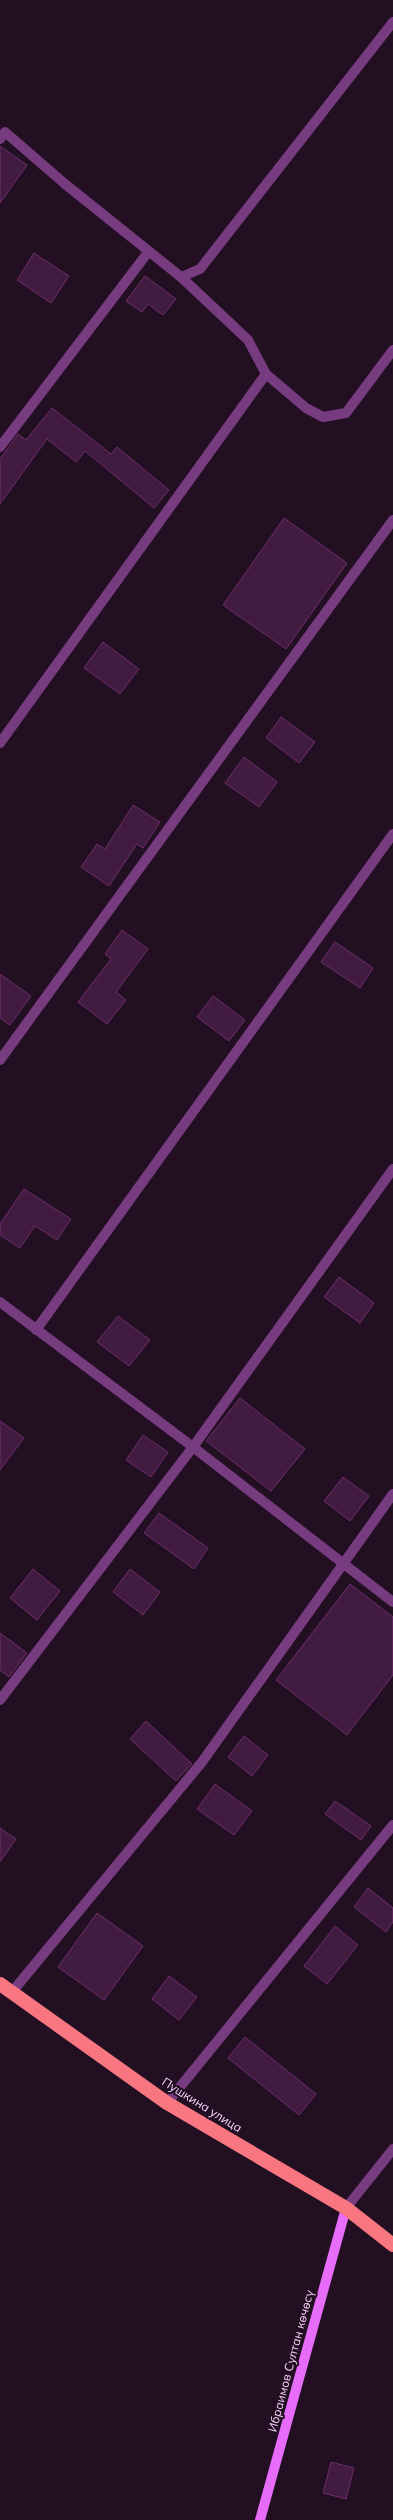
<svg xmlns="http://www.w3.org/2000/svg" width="393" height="2520" viewBox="0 0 393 2520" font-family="Mulish,sans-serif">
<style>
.building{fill:#421b41;stroke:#6d2e6b}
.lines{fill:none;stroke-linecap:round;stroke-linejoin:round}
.minor{stroke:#773b7f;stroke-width:10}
.secondary{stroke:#e76cf9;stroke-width:10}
.trunk{stroke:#f87680;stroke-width:14}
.labels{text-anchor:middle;stroke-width:4;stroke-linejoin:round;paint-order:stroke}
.street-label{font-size:12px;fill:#fbd2fd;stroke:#220f22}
</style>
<rect width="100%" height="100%" fill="#220f22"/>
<path class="building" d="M0 146 27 165 0 203Z
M34 253 69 276 51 303 17 280Z
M145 276 176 299 163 315 148 304 142 312 126 301Z
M52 408 111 454 117 447 169 490 154 508 85 451 76 462 47 439 0 504V459L18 434 26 440Z
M284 518 347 563 286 649 223 605Z
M103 642 139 669 120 694 84 668Z
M281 717 315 742 299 763 266 738Z
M244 757 277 782 259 807 225 783Z
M133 805 160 822 143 848 137 844 109 886 81 867 97 844 105 849Z
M122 930 148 949 116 992 126 1000 107 1024 78 1002 111 959 105 954Z
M335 942 373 968 360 988 321 962Z
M0 974 31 996 10 1025 0 1018Z
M213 996 245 1020 229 1041 197 1017Z
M24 1189 71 1219 57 1240 35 1226 20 1248 0 1235V1224Z
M339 1277 374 1303 360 1323 324 1297Z
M118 1316 150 1340 129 1366 97 1342Z
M240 1398 305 1449 271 1491 206 1441Z
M0 1421 24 1438 0 1470Z
M143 1435 168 1452 151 1477 126 1460Z
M343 1477 369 1496 350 1521 324 1501Z
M159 1513 208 1548 194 1569 144 1533Z
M33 1569 60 1591 37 1620 10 1598Z
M130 1569 160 1592 143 1615 113 1592Z
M350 1584 393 1617V1675L347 1735 276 1680Z
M0 1633 27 1653 9 1677 0 1670Z
M146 1721 192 1764 176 1781 130 1739Z
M244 1736 268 1755 252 1776 228 1757Z
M215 1784 252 1811 234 1835 197 1809Z
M335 1801 371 1826 361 1840 325 1814Z
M0 1828 16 1839 0 1862Z
M368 1888 393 1908V1922L386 1932 354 1907Z
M97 1913 143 1946 104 2000 58 1967Z
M335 1926 358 1945 327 1984 304 1966Z
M169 1976 197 1997 179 2020 152 1999Z
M245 2037 316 2094 299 2115 228 2058Z
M331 2462 354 2468 346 2499 323 2493Z"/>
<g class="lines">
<path class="minor" d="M0 139 5 132 65 184 181 277 200 269 393 22
M181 277 248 340 266 374 306 408 323 417 346 413 393 350
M0 447 149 251
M0 743 266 374
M0 1060 393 520
M0 1302 193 1447 393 1602
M36 1330 393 834
M0 1700 193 1447 393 1169
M12 1992 202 1762 393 1494
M167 2103 393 1825
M346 2208 393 2149"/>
<path class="secondary" d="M260 2520 346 2208"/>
<path class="trunk" d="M0 1984 167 2103 346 2208 393 2245"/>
</g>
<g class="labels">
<g class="street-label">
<text transform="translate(202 2105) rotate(32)" y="4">Пушкина улица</text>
<text transform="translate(291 2361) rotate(-75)" y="4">Ибраимов Султан көчөсү</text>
</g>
</g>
</svg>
